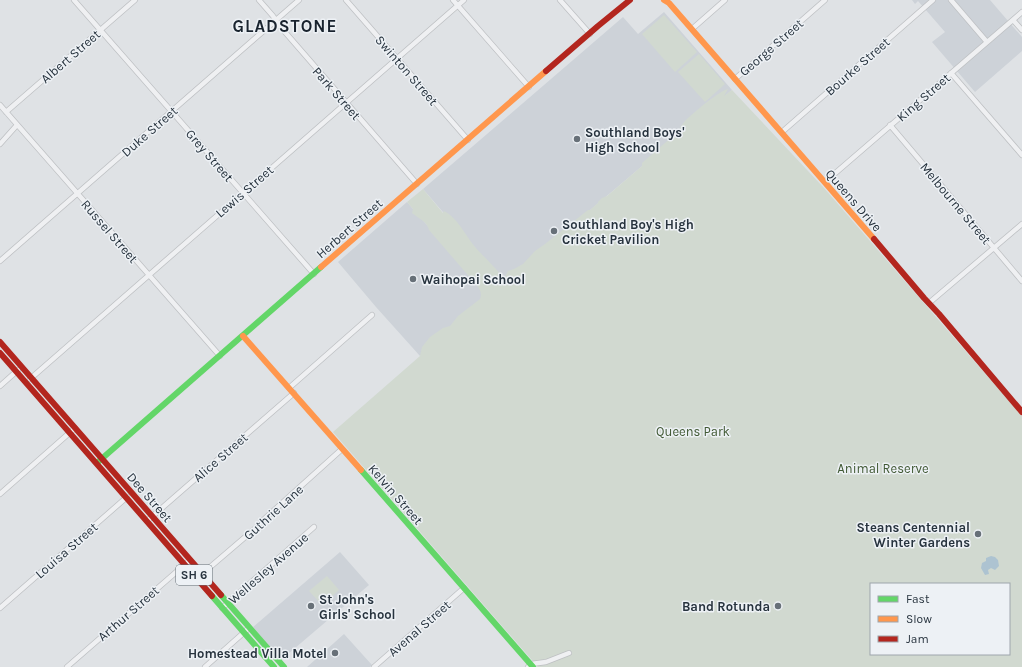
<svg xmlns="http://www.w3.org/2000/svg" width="1022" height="667" viewBox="0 0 1022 667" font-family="Karla,sans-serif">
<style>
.built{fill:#cdd2d8}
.green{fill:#d1d9d0;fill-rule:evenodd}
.water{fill:#adc3d1}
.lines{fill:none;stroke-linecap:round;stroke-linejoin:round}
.street-casing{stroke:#bec0c3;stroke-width:6}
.street{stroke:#eff0f2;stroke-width:4.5}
.fast{stroke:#63d668;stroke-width:6}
.slow{stroke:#ff974d;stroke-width:6}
.jam{stroke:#b3261e;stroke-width:6}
.poi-dot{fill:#677078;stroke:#edf1f5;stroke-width:1.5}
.labels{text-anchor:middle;stroke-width:3;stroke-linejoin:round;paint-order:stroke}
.shield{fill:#edf1f5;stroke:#626c75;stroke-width:1}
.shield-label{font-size:12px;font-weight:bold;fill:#27333e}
.street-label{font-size:13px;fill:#27333e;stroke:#edf1f5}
.poi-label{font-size:13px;font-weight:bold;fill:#27333e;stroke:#edf1f5;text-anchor:start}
.park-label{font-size:13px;fill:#415934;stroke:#edf1f5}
.district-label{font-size:17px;font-weight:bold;letter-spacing:1px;fill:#19232e;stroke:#edf1f5}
</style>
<rect width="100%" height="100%" fill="#dfe2e5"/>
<path class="built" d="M912 0H990L1022 37V51L975 92 932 42 945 32 918 1 915 4Z
M664 12 732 90 504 283 423 189 623 17 638 34Z
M407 202 489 296 420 356 376 307 338 262Z
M340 552 369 585 281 660 253 627Z
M344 634 372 665 370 667H307Z"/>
<path class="green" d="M664 15 697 52 675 72 642 34Z
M699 54 725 84 705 102 678 72Z
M728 89 724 96 732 90 824 188 1022 416V667H538L333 432 420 356 422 347 430 337 443 328 450 326 458 316 480 299C483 291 478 287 473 281L429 230C427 221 419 219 412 213L413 209 407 202 423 189 443 213 444 211C458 218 465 235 475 247 483 256 493 265 501 275L505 277 508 271 514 269 523 264 535 251 545 244 588 210H590L598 203V202L602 198 607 196 642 166V163L673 136 675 135V138L678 135V131C680 128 682 124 685 121 693 113 719 91 728 89ZM871 584H1009V654H871Z
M327 576 339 590 322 605 309 591Z"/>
<path class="water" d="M991 556 995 557 998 560 999 566 995 570 991 568 988 570 989 574 985 575 981 568 982 563 986 561V558Z"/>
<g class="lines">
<defs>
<path id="street" d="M74 0 314 274
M259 0 273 16 278 24 417 184
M346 0 468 140
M453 0 529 87
M560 0 590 34
M951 0 987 42
M1013 20 1022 30
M692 29 725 0
M951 73 1022 155
M735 79 825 0
M0 105 220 356
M6 112 135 0
M890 125 1022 281
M782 132 933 0
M0 144 17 125
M825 182 1022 12
M0 261 299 0
M929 303 1022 224
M30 379 464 0
M0 386 18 370
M289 388 372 315
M0 494 75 428
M147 521 294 393
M202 574 258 526 261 522 342 449
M0 608 127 497
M222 608 314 527
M67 667 190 560
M205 667 249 628
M374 667 464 588
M528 667 531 664 546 662 569 653"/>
</defs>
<use href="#street" class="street-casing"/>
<use href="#street" class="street"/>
<path class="fast" d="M98 462 321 267
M361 470 533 667
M221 595 284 667
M212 596 274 667"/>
<path class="slow" d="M664 0 669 3 874 239
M321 267 546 71
M243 336 361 470"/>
<path class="jam" d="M546 71 598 26 630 0
M874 239 924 298 939 314 1022 412
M0 342 221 595
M0 353 212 596"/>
</g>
<g class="poi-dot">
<circle cx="577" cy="139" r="4"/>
<circle cx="554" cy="231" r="4"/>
<circle cx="413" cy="279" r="4"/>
<circle cx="978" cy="534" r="4"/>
<circle cx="311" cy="606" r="4"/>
<circle cx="778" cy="606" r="4"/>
<circle cx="335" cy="653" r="4"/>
</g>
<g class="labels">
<rect class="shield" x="176" y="565" width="36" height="20" rx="3"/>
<g class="shield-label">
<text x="194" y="579">SH 6</text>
</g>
<g class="street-label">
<text transform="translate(771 47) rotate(-41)" y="5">George Street</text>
<text transform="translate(70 56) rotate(-41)" y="5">Albert Street</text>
<text transform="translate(857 66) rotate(-41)" y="5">Bourke Street</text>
<text transform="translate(407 70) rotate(49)" y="5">Swinton Street</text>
<text transform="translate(337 93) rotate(49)" y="5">Park Street</text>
<text transform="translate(923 97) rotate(-41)" y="5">King Street</text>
<text transform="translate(149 131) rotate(-41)" y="5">Duke Street</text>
<text transform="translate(210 155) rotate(49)" y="5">Grey Street</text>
<text transform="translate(244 191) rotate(-41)" y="5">Lewis Street</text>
<text transform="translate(854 200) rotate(49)" y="5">Queens Drive</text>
<text transform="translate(956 203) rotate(50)" y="5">Melbourne Street</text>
<text transform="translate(349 228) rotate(-41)" y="5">Herbert Street</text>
<text transform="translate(110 231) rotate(49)" y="5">Russel Street</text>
<text transform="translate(220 457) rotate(-41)" y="5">Alice Street</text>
<text transform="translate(396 494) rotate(49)" y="5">Kelvin Street</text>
<text transform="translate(150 497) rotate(49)" y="5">Dee Street</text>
<text transform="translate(273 512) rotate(-42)" y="5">Guthrie Lane</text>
<text transform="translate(66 550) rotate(-41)" y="5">Louisa Street</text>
<text transform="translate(268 568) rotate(-41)" y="5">Wellesley Avenue</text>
<text transform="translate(128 613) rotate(-41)" y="5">Arthur Street</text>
<text transform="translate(419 628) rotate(-41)" y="5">Avenal Street</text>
</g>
<g class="poi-label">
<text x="585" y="137">Southland Boys'<tspan x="585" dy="15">High School</tspan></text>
<text x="562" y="229">Southland Boy's High<tspan x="562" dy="15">Cricket Pavilion</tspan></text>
<text x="421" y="284">Waihopai School</text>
<text x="970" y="532" text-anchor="end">Steans Centennial<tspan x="970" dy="15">Winter Gardens</tspan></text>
<text x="319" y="604">St John's<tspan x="319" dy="15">Girls' School</tspan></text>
<text x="770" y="611" text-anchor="end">Band Rotunda</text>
<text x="327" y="658" text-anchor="end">Homestead Villa Motel</text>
</g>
<g class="park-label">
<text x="693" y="436">Queens Park</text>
<text x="883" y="473">Animal Reserve</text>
</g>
<g class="district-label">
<text x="285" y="32">GLADSTONE</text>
</g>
</g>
<rect x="870" y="583" width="140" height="72" fill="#edf1f5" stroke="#9ea5ac"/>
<rect x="878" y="596" width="20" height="6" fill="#63d668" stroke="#9ea5ac"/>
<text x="906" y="603" font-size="12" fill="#27333e">Fast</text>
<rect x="878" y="616" width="20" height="6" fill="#ff974d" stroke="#9ea5ac"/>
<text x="906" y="623" font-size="12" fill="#27333e">Slow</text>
<rect x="878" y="636" width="20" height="6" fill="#b3261e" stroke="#9ea5ac"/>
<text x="906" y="643" font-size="12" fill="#27333e">Jam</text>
</svg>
